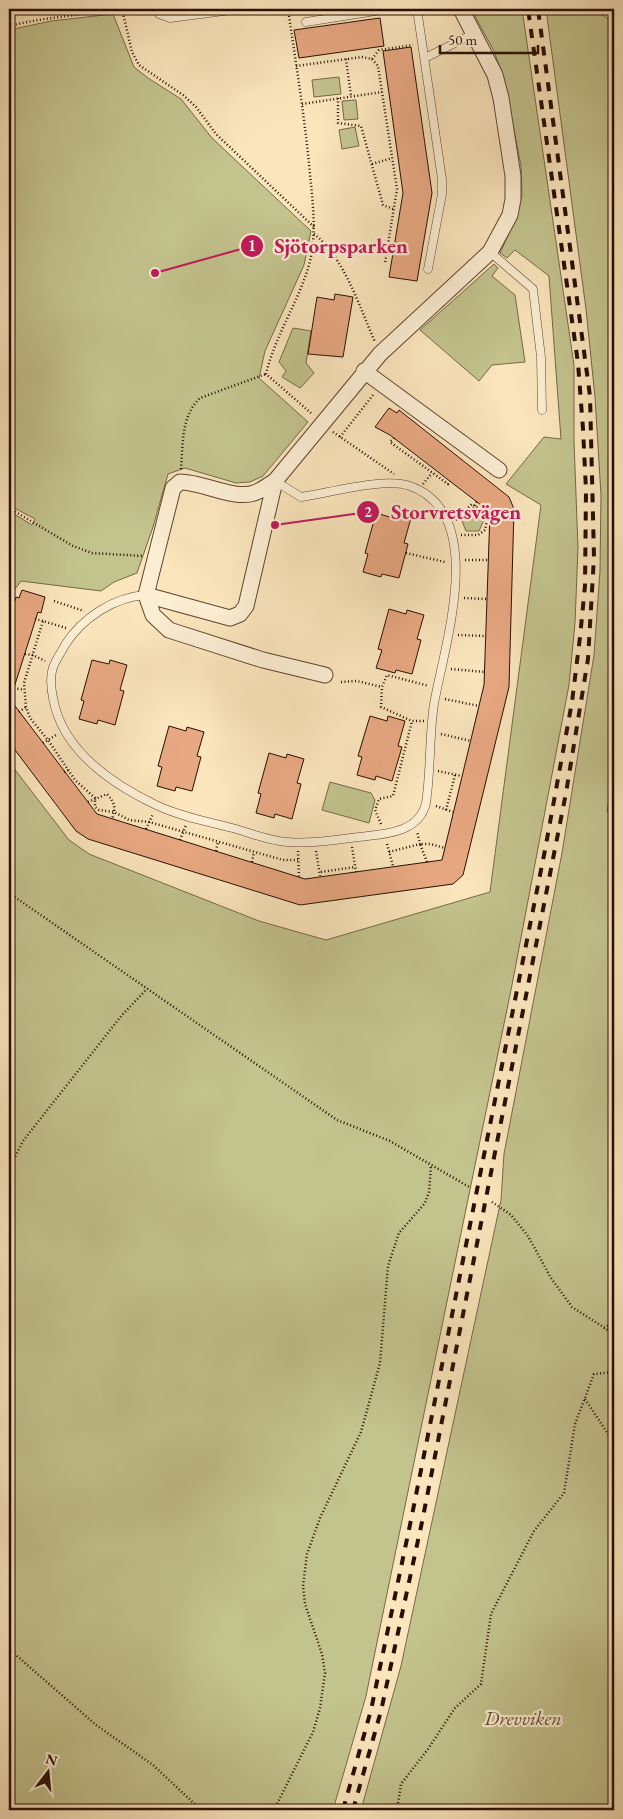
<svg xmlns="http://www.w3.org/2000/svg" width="623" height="1819" viewBox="0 0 623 1819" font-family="'EB Garamond',serif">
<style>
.green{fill:#c3c38d;stroke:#766846}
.building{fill:#e8a882;stroke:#290e00}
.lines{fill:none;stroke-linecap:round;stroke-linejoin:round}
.service-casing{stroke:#5d442f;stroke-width:9}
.minor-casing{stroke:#5d442f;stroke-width:17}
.path{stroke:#290e00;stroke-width:2.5;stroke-dasharray:1 2.5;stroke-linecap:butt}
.service{stroke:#fceed3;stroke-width:8}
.minor{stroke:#fceed3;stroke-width:15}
.rail{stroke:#290e00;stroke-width:4;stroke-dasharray:9 9;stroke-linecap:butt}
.labels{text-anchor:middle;stroke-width:4.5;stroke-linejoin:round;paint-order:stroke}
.park-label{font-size:20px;font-style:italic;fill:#5f4d31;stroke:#fceed3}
.leader{fill:none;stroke:#c2185b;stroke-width:2}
.callout-dot{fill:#c2185b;stroke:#fceed3;stroke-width:2}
.mark-label{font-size:15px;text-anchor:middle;font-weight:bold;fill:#fff}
.callout-label{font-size:21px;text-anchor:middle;font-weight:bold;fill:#c2185b;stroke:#fceed3;stroke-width:4.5;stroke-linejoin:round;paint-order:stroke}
</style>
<rect width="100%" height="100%" fill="#fae5bc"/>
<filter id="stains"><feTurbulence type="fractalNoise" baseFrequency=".004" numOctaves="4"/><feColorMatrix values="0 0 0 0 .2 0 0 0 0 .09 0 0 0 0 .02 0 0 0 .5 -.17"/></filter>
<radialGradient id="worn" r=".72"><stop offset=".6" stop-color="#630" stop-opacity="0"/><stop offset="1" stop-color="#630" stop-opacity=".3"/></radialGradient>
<path class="green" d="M471 9H522L574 365V441L578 548 575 623 569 685 512 985 366 1696 333 1810H9V762L69 840 89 854 259 921 326 940 490 892 541 505 506 484 544 437 561 439 549 276 515 250 507 258 500 253 517 216 522 195 521 166 504 79 494 51Z
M546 9H592L614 22V763L607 812 614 814V1810H361L401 1666 501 1200 504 1154 562 853 594 655 600 571 601 495 595 397 586 309Z
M113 14 134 67 148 78 181 99 212 138 311 231 304 265 265 351 259 378 308 422 263 476 250 482 236 483 185 468 168 474 153 527 137 573 114 582 101 591 21 581 9 597V511L32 525 35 519 9 505V417L13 352 9 404V30L51 21Z
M339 77 341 94 314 97 312 80Z
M356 100 358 119 344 120 342 101Z
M355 127 359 146 342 149 339 130Z
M494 264 498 268 492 276 515 295 525 362 492 365 479 381 420 330Z
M293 328 311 331 306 363 314 373 300 388 282 377 286 371 279 362Z
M473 507 483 514 484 520 479 531H466L462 521Z
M330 782 371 793 375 800 369 823 322 810Z"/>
<path class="building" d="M380 18 384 46 299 58 294 30Z
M411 47 432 193 417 281 389 277 403 193 383 51Z
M335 294 353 297 343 357 308 354 317 297 334 300Z
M389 408 397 413 399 410 509 497 514 509 509 687 463 875 453 884 300 905 88 839 76 831 9 742V698L97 814 305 879 442 860 484 685 490 512 390 435 375 427Z
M376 513 393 518 394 514 411 518 404 543 408 544 399 578 382 574 381 577 363 572 368 554 365 553Z
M22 590 45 597 41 613 38 612 11 697H9V620L16 597 19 598Z
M389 609 406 614 407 610 424 615 417 639 421 640 412 674 396 670 395 673 376 668 382 650 378 649Z
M92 660 109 664 110 660 127 665 120 690 124 691 115 725 98 720 97 724 79 719 84 701 81 700Z
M370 716 387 721 388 716 405 721 398 746 402 747 392 781 376 776 375 780 357 775 362 757 358 756Z
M169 726 186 731 187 727 204 732 197 756 201 757 192 791 176 787 175 791 157 786 162 767 158 766Z
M269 753 286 758 287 754 304 759 297 783 301 784 292 819 275 814 274 818 256 813 261 794 258 793Z"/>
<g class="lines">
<defs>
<path id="service" d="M158 9 159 14 170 18 239 9
M417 9 442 179V194L428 269
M306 22 388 9
M425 58 467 37 476 36
M490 252 533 289 541 357 542 410
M146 595C114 597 82 618 65 645 62 651 57 658 54 665 50 674 51 688 53 698 62 750 112 784 156 805 181 817 210 822 236 829 253 834 270 841 287 842 311 844 335 840 359 837 385 834 419 833 426 803 431 770 429 737 434 704 444 646 489 514 410 486 384 477 329 493 301 497L275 481"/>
<path id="minor" d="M364 371 499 470
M275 481 246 606 240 614 230 618 146 595 173 488 180 482C202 482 235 500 254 493 261 491 268 485 275 481L380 354 490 252 510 215 513 199V176L501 98 495 75 461 9
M146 595 153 615 169 630 263 660 325 675"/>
</defs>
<use href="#service" class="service-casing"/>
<use href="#minor" class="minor-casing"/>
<path class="path" d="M122 9 132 52 139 65 183 95 196 107 216 134 314 227
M288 9C296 64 305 119 310 174 313 205 317 235 309 265 298 303 275 336 266 374L311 413
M9 26C45 17 83 15 120 9
M346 59 351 96
M372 59 379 50 413 45
M296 66 362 57 372 59 378 66 397 189 385 263
M338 98V123L361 126 383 205 393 209
M302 104 382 92
M372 164 392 158
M314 234C344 257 360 308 375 342
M333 432 394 474
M340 437 373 395
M394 438 390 442 448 484 450 481
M181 469C183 444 181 416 200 398L266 374
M423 484 432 473
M475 506 477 501
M9 508 73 546 92 553 143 556
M456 520 472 504 485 513 487 520 485 530 478 535H461
M406 553 445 562
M465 560H489
M464 598 487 599
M54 601 84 611
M35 619 43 621
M66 628 43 621 24 683 26 707 30 718 48 740 75 780 95 798V807L99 810 114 812 129 820 149 822 283 860H298
M458 635 486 636
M25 654 33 655 45 661
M451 669 485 672
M341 682 357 681 382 687
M14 688 24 690
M445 699 479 706
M19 712 26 707
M424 721H412L381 707 382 687 387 675 429 686
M441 734 471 741
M43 743 56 735
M438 771 462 776
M64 772 69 770
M88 802 107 794C115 803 116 808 112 819
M436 806 453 812
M446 810 455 775
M381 824 375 810 379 799 393 796 412 721
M146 829 153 814
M180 840 186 825
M387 844 393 866
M352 847 356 872
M216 851 218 842
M298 851 299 877
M316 851 320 876
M389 852 420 844 417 831
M252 862 254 852
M427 862 420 844H430L445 848
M321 872 355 867
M9 893 337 1120 390 1141 471 1188
M9 1169 23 1141 122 1015 147 989
M492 1202 511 1215 528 1236 551 1278 572 1307 614 1334
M604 1328 614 1322
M585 1399 614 1443
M9 1649 96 1725 153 1765 201 1810
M274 1810 313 1732 320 1708 325 1673 322 1654 305 1604 303 1586 307 1554 320 1518 361 1432 380 1363 388 1266 399 1233 425 1203 429 1192 431 1166
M397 1810 401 1784 428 1749 455 1708 481 1684 491 1614 534 1531 564 1493 575 1424 594 1374 614 1372"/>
<use href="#service" class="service"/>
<use href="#minor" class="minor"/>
<path class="rail" d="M343 1810 371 1710 411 1520 545 850 572 702 580 637 585 586 586 490 583 429 578 363 528 9
M353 1810 381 1711 422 1522 566 793 588 659 594 557 590 396 538 9"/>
</g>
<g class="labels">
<g class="park-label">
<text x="523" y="1725">Drevviken</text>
</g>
</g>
<path class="leader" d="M155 273L252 246M275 525L368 512"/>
<g class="callout-dot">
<circle cx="155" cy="273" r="5"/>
<circle cx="275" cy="525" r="5"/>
<circle cx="252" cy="246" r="12"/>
<circle cx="368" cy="512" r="12"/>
</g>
<g class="mark-label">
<text x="252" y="251">1</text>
<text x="368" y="517">2</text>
</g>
<g class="callout-label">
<text x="341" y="253">Sjötorpsparken</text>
<text x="456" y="519">Storvretsvägen</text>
</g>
<rect width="623" height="1819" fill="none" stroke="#fae5bc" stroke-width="30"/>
<rect x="10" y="10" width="603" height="1799" fill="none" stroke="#290e00" stroke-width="2.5"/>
<rect x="15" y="15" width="593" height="1789" fill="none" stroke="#290e00"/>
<g transform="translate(48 1772) rotate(16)" stroke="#fceed3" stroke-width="4" paint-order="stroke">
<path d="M0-4L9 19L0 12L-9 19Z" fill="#290e00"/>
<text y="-8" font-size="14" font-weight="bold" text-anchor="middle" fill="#290e00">N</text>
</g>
<path d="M440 45v8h98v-8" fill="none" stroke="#290e00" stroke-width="2.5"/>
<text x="448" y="45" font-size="15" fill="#290e00" stroke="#fceed3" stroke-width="4" paint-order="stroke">50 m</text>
<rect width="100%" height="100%" filter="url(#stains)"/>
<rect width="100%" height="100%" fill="url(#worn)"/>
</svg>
